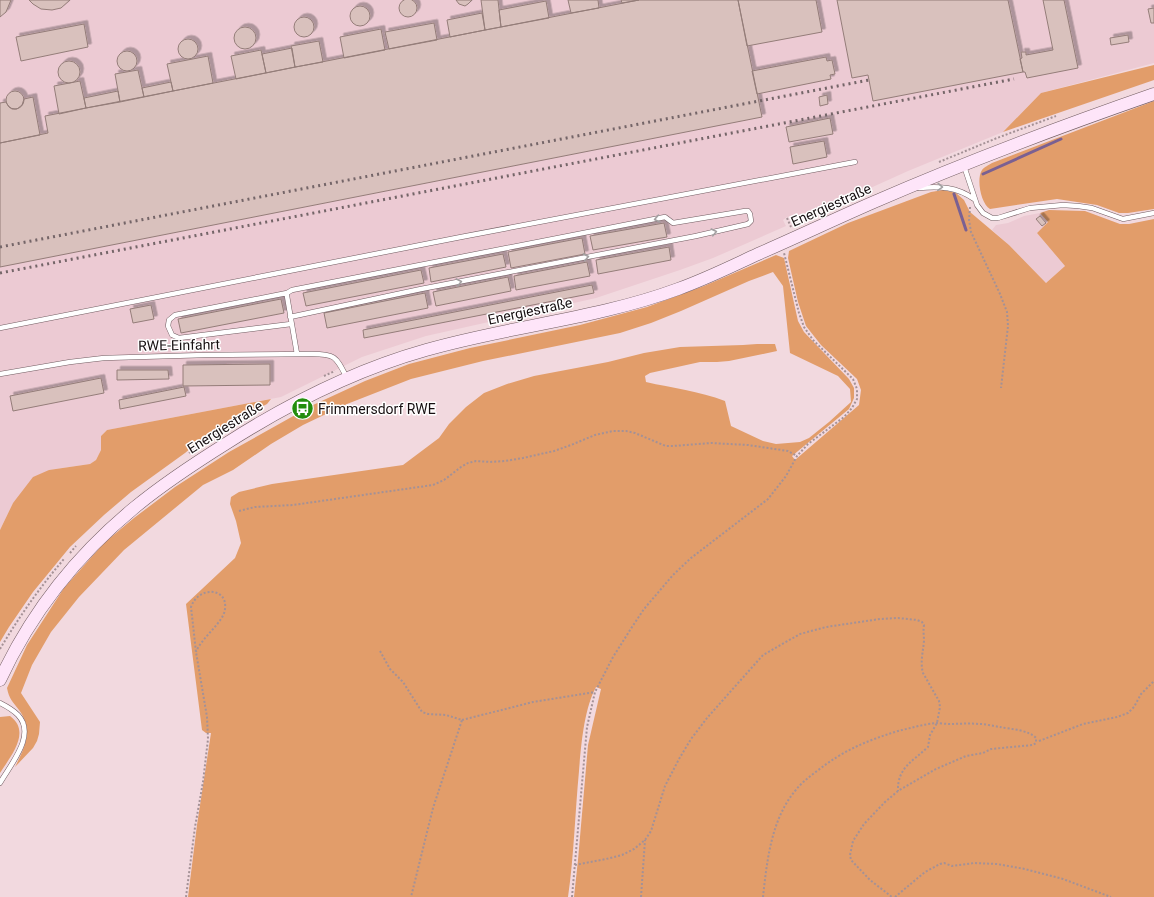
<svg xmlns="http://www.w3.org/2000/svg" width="1154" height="897" viewBox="0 0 1154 897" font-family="Roboto,sans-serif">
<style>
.built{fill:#eccad3}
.green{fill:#e29d6a}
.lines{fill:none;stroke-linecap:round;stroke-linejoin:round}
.stream{stroke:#7a6092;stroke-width:3}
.building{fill:#d9c1bd;stroke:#947d79;filter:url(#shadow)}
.service-casing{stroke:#715c61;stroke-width:5.5}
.secondary-casing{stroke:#715c61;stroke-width:13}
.path{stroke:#a49196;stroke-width:2;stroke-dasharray:2 2;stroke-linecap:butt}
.service{stroke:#fff;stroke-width:4.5}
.secondary{stroke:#fee5f9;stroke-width:12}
.rail{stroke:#746568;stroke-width:3;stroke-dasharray:2 4;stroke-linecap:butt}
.oneway{stroke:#a29fa0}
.labels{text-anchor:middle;stroke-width:3;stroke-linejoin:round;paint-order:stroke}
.street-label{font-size:14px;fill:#170f11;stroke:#fff}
.poi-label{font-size:14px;fill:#170f11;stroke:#fff;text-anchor:start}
</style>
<defs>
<filter id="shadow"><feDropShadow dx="3.5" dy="-3.5" stdDeviation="0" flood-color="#0004"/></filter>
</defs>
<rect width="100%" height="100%" fill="#f2d9df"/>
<path class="built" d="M0 0H1154V63L1041 93 1003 132 908 171 793 223 790 216 787 217 783 220 786 226 713 258 680 270 596 298 426 336 362 357 281 397 107 430 101 436V450L96 460 90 464 49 470 13 503 0 530Z
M1040 213 1048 222 1037 233 1065 266 1046 283 1009 245 992 230 996 225 1008 223 1024 216Z"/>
<path class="green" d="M1154 65V80L1003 132 1041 93Z
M1154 101V209L1128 213H1119L1097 205 1057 199 990 209C981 204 976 179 982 170 984 167 989 165 992 163Z
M943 190 956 193 964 200 970 212 1009 245 1046 283 1065 266 1037 233 1048 222 1040 213 1049 210 1085 211 1120 224H1129L1154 219V897H574L578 860 588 745 601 689 596 687C584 709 581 746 579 771 575 813 574 855 568 897H188L197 825 211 733H206L202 730 186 604 235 558 241 543 236 521 230 504 231 497 239 492 272 484 403 465 439 438 449 424 466 407 484 393 507 384 534 376 608 362 644 353 680 347 743 345 757 344H775L777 351 729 361 717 362H700L650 373 645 376 646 382C672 388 699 391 725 401L731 426 763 441 776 444 800 442 809 438 829 422 851 402 850 389 838 376 790 353 783 286 773 272 749 281 681 311 651 323 620 333 483 361 411 379 347 404 303 425 271 444 233 470 203 485 124 550 79 597 51 632 32 665 21 693 40 722 39 734 37 741 33 748 15 767C25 747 34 730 19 710 13 702 9 699 7 688L27 645 64 588 104 543 134 518 175 487 229 452 313 405 365 381 409 364 470 348 580 325 647 307 704 286 776 255 784 258 798 321 804 332 849 379 854 388V398L849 409 792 456 795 460 859 405 861 390 857 379 821 345 806 326 798 302 788 258 789 251 848 223 931 192Z
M271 399 267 404 207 435 185 453 131 492 104 515 70 547 33 592 9 627 0 642V530L13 503 33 477 49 470 90 464 96 460 101 450V436L107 430Z
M10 716C32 732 10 757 0 773V717Z"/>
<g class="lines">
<path class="stream" d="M983 174 1061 139
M954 194 966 230"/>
</g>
<path class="building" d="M399 8a9 9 0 1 1 18 0a9 9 0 1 1-18 0Z
M0 0H11L6 12 0 17Z
M29 0H70L61 8 52 10 41 9 33 4Z
M456 0H472L468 4 465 6 459 4Z
M481 0H498L501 27 485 30Z
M568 0H598L599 8 571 13Z
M621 0H639L622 3Z
M639 0H738L762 117 0 267V143L48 133 45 116Z
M738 0H816L822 32 747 46Z
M837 0H1008L1023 72 873 101 868 75 852 78Z
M1043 0H1064L1078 68 1027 78 1025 72H1023L1020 59 1022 58 1021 52H1026V55L1053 50Z
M546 1 549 18 501 27 499 10Z
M350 16a10 10 0 1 1 20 0a10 10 0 1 1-20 0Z
M1154 8V23H1151L1148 9Z
M482 13 485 30 450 37 447 20Z
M294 27a10 10 0 1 1 20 0a10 10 0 1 1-20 0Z
M434 23 437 40 389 49 385 32Z
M84 24 88 47 21 61 16 37Z
M234 38a11 11 0 1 1 22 0a11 11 0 1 1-22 0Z
M381 29 385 50 344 58 340 37Z
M1128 35 1129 42 1111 45 1110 38Z
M178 49a10 10 0 1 1 20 0a10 10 0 1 1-20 0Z
M319 41 323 62 295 67 291 46Z
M292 48 295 67 266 73 262 54Z
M261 50 266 73 236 79 231 56Z
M117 61a10 10 0 1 1 20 0a10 10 0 1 1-20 0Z
M208 56 213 83 173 91 167 64Z
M826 57 827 61 832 60 835 74 830 75 831 79 757 94 752 71Z
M58 72a11 11 0 1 1 22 0a11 11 0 1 1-22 0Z
M138 70 144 97 120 102 115 74Z
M80 81 86 108 59 114 54 86Z
M171 82 173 91 144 97 142 88Z
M118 91 120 102 86 108 84 98Z
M6 100a9 9 0 1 1 18 0a9 9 0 1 1-18 0Z
M827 95 828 104 820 106 819 97Z
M33 97 40 135 0 143V103L6 102 9 107 12 109H17L22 105 24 99Z
M830 118 833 134 789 142 786 127Z
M824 141 827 157 793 164 790 147Z
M1040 216 1046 223 1042 226 1036 219Z
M664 223 667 237 593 250 590 236Z
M582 238 585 254 511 268 508 252Z
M669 247 671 260 598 274 596 260Z
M503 254 506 267 431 282 429 268Z
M587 262 590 276 516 290 514 276Z
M421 270 424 283 306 306 303 293Z
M508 277 511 291 436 306 433 292Z
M592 285 594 293 364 338 363 330Z
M425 293 428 308 327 328 324 313Z
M281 299 284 313 181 333 178 319Z
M151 305 154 319 133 323 130 309Z
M270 364V385L183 386V365Z
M117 370H168L169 379 117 380Z
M101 378 104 393 13 411 10 396Z
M184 387 186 396 120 409 119 400Z"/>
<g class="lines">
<defs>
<path id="service" d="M964 166 977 205 983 213 992 218H998L1030 208 1063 205 1078 206 1092 208 1123 219 1154 213
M919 188C940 186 957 187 974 199
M287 293 175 315 169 320 168 326 172 335 179 338 291 324
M290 317 421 289 696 236 748 224 751 221 750 214 748 211H745L673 223 665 217 292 290 287 293V296L297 354
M0 328 461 237 855 162
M0 374 70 362 104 358 205 355 312 354C336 354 336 357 347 378
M0 703C6 706 13 710 18 715 37 735 10 765 0 783"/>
<path id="secondary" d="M0 680C31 613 77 555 134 508 163 484 195 463 227 443 288 404 355 370 426 350 509 326 597 319 678 289 706 279 732 266 758 254 797 237 835 219 874 202 966 162 1059 127 1154 94"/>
</defs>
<use href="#service" class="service-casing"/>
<use href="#secondary" class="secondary-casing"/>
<path class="path" d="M939 162 997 138 1056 116
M970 207 969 220 971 232 1000 294 1007 312 1008 326 1001 388
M787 218 791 227
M324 376 335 371
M189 453 220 431 241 420
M239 511 255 507 293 505 433 485 444 480 461 467 468 463 476 461 490 462 505 461 523 458 554 451 571 445 595 435 613 431H626L635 433 661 444 666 446H673L711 443 748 445 788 451 797 456
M70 553 76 546
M0 649C19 617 40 587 64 559
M380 651 390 669 403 682 422 712 428 714 446 715 462 720 433 808 411 897
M462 720 533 702 595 692
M1039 741 1083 724 1117 717 1128 713 1134 707 1141 694 1154 681
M575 865 606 859 622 855 634 849 645 840 651 831 665 786 679 759 691 739 707 718 763 655 800 634 826 627 880 619 898 618 917 620 922 622 924 625C923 631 924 636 924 641 923 652 920 662 923 673L939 701 940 707 937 723 930 735 928 747C913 761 897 768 898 791
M186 897 195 827 203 782 208 739 207 717 196 652 191 607C198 586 228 587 225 609 224 622 202 637 196 652
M572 897 587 727 595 692 613 657 632 627 644 609 673 575 691 558 768 499 786 476 797 456 808 444 844 417 852 408 857 399V389L853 379 813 340 804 327 799 313 784 253
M641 897 645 840
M763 897C767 861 771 820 795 791 801 783 809 777 817 771 844 750 866 741 898 731 911 728 924 724 937 723 940 723 945 724 949 724 959 724 969 723 979 724 986 724 993 726 1000 727 1010 729 1029 730 1036 738V743L1033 745 991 749 983 753 966 756 936 769 898 791 885 802 864 824 853 841 850 855 851 860 870 880 892 897
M895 897 925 872 940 864 944 863 952 866 974 863 997 864 1025 869 1063 879 1111 897"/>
<use href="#service" class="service"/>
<use href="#secondary" class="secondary"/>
<path class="rail" d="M0 247 759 101 869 80
M0 273 1014 79"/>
</g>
<defs><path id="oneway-chevron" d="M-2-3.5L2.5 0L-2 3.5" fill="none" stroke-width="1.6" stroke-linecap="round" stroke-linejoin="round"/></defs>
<g class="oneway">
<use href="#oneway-chevron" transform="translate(940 187) rotate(3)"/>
<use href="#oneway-chevron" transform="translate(657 219) rotate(169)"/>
<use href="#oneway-chevron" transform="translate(714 232) rotate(-13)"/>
<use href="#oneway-chevron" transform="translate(586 257) rotate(-11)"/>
<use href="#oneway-chevron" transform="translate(459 282) rotate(-11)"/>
</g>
<defs>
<symbol id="bus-disc" viewBox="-11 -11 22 22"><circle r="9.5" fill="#238d0d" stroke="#fff"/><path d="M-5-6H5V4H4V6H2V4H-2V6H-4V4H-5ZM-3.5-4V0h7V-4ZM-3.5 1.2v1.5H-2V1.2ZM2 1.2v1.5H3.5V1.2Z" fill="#fff"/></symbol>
</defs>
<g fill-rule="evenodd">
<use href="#bus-disc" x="290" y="396" width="25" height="25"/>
</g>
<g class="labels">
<g class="street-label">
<text transform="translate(831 205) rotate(-24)" y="5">Energiestraße</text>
<text transform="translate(530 311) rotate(-12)" y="5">Energiestraße</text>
<text transform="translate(179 345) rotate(-1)" y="5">RWE-Einfahrt</text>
<text transform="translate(225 427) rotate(-32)" y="5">Energiestraße</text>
</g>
<g class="poi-label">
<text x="318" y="414">Frimmersdorf RWE</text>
</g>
</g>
</svg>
